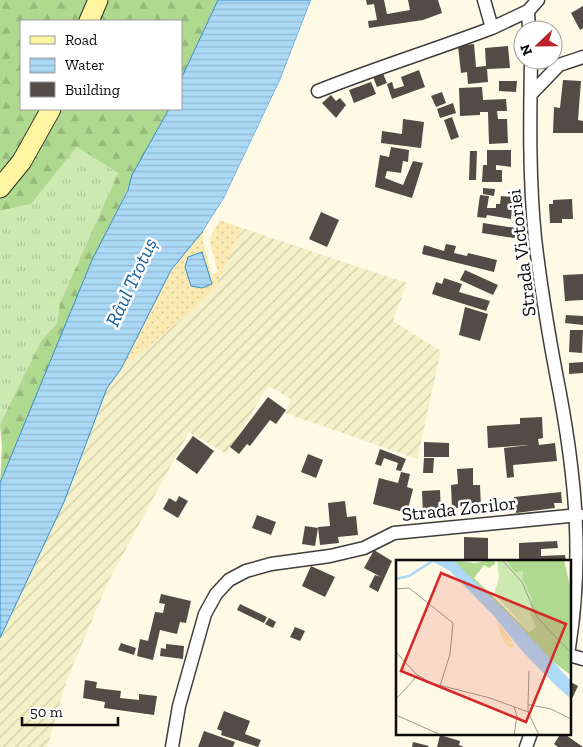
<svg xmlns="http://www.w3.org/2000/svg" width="583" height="747" viewBox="0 0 583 747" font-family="'Zilla Slab',serif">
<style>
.farmland{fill:url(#farmland-furrows)}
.grass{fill:url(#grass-tufts)}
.forest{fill:url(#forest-firs)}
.sand{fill:url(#sand-dots)}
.water{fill:url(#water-rules);stroke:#328ecd}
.pier{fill:#fffae6}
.building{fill:#524b46}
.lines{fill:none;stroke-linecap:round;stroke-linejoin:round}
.street-casing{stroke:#3d3d3d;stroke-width:15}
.secondary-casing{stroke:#2c2c2c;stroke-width:21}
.street{stroke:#fff;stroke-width:12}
.secondary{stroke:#fff5a1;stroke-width:19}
.labels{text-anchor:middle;stroke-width:5;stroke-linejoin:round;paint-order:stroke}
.street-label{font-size:19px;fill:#0a0a0a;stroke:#fff}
.water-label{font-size:20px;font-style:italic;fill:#145e9a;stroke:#fff}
.inset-river{fill:none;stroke:#abd9f6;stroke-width:2.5}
.inset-road{fill:none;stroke:#9d9a8e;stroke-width:1}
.view{fill:#d62828;fill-opacity:0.15;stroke:#d62828;stroke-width:2.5}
.inset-edge{fill:none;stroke:#0a0a0a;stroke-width:2.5}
</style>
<defs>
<pattern id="farmland-furrows" width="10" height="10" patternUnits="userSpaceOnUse" patternTransform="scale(1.25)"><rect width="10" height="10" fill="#f4f0c7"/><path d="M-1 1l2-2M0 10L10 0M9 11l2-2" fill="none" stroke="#d0ccaa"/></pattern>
<pattern id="grass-tufts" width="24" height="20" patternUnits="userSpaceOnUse" patternTransform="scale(1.25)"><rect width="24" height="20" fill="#cde8b1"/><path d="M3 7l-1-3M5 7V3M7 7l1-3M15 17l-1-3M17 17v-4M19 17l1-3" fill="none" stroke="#afc697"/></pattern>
<pattern id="forest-firs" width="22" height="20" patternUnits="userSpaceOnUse" patternTransform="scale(1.25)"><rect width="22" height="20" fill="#b0d990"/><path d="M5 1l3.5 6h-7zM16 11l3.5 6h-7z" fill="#96b97b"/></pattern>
<pattern id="sand-dots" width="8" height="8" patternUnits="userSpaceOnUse" patternTransform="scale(1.25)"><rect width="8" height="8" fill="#fbebb2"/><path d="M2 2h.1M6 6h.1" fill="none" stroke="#d6c898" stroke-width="1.8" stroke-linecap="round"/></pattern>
<pattern id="water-rules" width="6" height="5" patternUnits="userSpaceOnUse" patternTransform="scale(1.25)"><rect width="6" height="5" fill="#abd9f6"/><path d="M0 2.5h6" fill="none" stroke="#92b9d2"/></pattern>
</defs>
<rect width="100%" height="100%" fill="#fffae6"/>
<path class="farmland" d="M242 228 407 283 393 321 441 351 417 459 285 413 291 399 268 386 227 454 189 432 109 580 66 682 47 747H0V638L64 502 107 388 121 369 195 308 216 286Z"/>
<path class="grass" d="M77 147 118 173 60 303 57 323 41 341 0 424V211L31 204Z"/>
<path class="forest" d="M0 0H218L181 79V21H21V109H169C103 229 53 356 0 483L2 447 0 424 41 341 57 323 60 303 118 173 77 147 31 204 0 211Z"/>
<path class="sand" d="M220 220 242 228 216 286 195 308 121 369 171 270 203 231V243L212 274 218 272 209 239Z"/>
<path class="water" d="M218 0H311L280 80 224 198 203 231 171 270 121 369 107 388 64 502 0 638V483L92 260 128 190 132 175 169 109H181V79Z
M202 252 212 284 202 288 191 286 185 267 188 257Z"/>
<path class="pier" d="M311 0H314L311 7 282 81 226 199 203 235V231L224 198 280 80Z"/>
<path class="building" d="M366 0H384L387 14 410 10 408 0H438L442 13 423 20 369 28 368 21 377 20 374 4 367 5Z
M583 6V28L580 30 571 13Z
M474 44 476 67 486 66 485 48 508 46 510 68 487 69 488 82 468 84 467 72 461 73 458 46Z
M419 70 425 87 392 99 387 84 392 82 394 89 404 86 401 77Z
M382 71 387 83 377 87 372 74Z
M563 80 581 81 578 120 583 121V133H553L554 107 560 108Z
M499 81H517L516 92 499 91Z
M371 82 376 94 354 103 349 90Z
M482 87 483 100 506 99 507 111H497L498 119H507L508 143 489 144 488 112H480V115L460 116 459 88Z
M442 92 446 103 436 107 431 96Z
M331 95 336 101 340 98 346 105 336 118 322 103Z
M453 103 456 113 440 118 437 109Z
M452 117 459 137 451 140 444 120Z
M403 119 424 122 421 148 381 143 382 131 402 134Z
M391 147 409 150 408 162 403 161 401 173 387 171 385 178 403 185 413 161 423 163 412 198 375 187 380 155 389 157Z
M487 150H511V167L496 165V170H502V182H482L483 165H487Z
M470 151H477L476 180H469Z
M483 188 495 189 494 196 483 194Z
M480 195 489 196 487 208H496V204H500L501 196 513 197 511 219 487 215 486 218 477 217Z
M572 199 573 219H562V223H550L549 204H553V200Z
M321 212 339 220 327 247 309 239Z
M483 223 522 229 520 239 482 233Z
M446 244 456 246 454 253 467 256 468 253 497 260 494 272 422 254 424 245 444 251Z
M465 270 498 285 493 295 460 280Z
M583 274V300L565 301 563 275Z
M444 278 462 284 459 292 490 301 486 311 432 294 436 282 442 284Z
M465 307 488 314 480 341 459 335Z
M566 315 583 316V325L565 323Z
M570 330H583L582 353 569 352Z
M583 362V373L569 374V363Z
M268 397 286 410 276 424 270 420 250 446 247 444 239 454 230 447Z
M542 417 543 438 538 439 539 445 555 443 557 461 513 465 514 477 507 478 504 448 529 445 488 448 487 426 520 424V418Z
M193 436 214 451 197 474 176 459Z
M424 442 449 443V457H424Z
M380 449 406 459 401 471 396 470 398 463 384 458 381 466 375 464Z
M308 454 323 460 316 478 301 472Z
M424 458H434L433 473H423Z
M473 468V485H480L481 507 452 508 451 485 458 484 457 469Z
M401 472 410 474 407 487 413 489 407 513 373 504 379 478 398 483Z
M440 490 441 515H423L422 491Z
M561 492 562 503H554L555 508 516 513 514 497Z
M179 496 188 501 178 518 163 509 169 498 176 502Z
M345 501 347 517 356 516 358 535 338 537 339 543 320 545 318 527 330 526 328 503Z
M257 515 276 522 271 535 252 528Z
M305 526 318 528 315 546 302 544Z
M464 537 488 538V561H464Z
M557 541 558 548 541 549V556L565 555 566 561H519V543Z
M374 550 392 561 378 592 369 587 375 575 381 577 364 568Z
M311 566 335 577 325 597 302 586Z
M161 594 191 601 186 623 180 622 177 634 160 630 153 660 137 656 140 639 148 641 155 612 163 613 165 604 159 603Z
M240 604 267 617 264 623 237 610Z
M269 618 276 622 273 628 265 624Z
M295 627 305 631 300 641 290 637Z
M121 643 136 648 134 655 118 650Z
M166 644 184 646 183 659 160 656 161 648 166 649Z
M85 680 97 682 96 688 121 691 120 698 139 700V694L157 696 154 715 104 708 105 702 83 698Z
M569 681 578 686 569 705Z
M224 711 250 721 245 734 261 740 258 747 221 735 222 731 217 729Z
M204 731 235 742 233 747H198Z
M561 733H563L583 747H558L554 744Z
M440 735 460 741 459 745 464 747H437Z
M413 742 429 746 428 747H412Z"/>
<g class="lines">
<defs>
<path id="street" d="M484 0 492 28 528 11
M529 30 528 11 538 0
M531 60C530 119 529 179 535 238 541 290 550 343 560 394 576 481 583 560 569 648
M318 91C375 68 434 50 492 28
M531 94 559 65 583 57
M569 655 583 659
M172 747 179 706 205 614 216 594 229 580 246 571 271 564 330 556 364 548 394 533 579 515
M526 747 531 733"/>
<path id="secondary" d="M89 21 98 0
M0 188 22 161 51 109"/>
</defs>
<use href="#street" class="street-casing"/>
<use href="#secondary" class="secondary-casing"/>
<use href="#street" class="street"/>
<use href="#secondary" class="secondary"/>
</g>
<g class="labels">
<g class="street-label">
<text transform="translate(521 253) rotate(-97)" y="7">Strada Victoriei</text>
<text transform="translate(459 508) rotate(-6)" y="7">Strada Zorilor</text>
</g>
<g class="water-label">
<text transform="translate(131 282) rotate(-65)" y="7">Râul Trotuș</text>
</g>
</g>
<g transform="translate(396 560)">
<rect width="175" height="175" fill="#fffae6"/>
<path d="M101 0H110L119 11H127L126 18 136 39 134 55 140 67 133 72 98 34 103 18Z" fill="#cde8b1"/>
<path d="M57 0 78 3 98 0 99 4 93 8 88 5 78 18 133 72 140 67 134 55 136 39 126 18 127 11 119 12 110 0H168L175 30V115L153 99Z" fill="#b0d990"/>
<path d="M100 59 117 82H110L116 83 118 86 115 89 107 81Z" fill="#fbebb2"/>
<path d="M34 0H57L120 62 175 121V139L137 105 98 56 54 11Z" fill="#abd9f6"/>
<path d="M110 81 117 82 175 141 136 107 116 83Z" fill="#fffae6"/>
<path class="inset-river" d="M0 19 13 16 38 0"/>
<path class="inset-road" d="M106 0 126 22 141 57 175 93M0 29 13 28 57 63 54 94 44 126M0 92 20 114 35 123 94 138 132 152 143 175M0 139 22 115M132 145 133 111M132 152V145H135L155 149 175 159M0 155 45 175M118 175 121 156 118 147"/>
<path class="view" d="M45 13 170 64 130 162 5 111Z"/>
<rect width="175" height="175" class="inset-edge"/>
</g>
<rect x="20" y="20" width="162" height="90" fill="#ffffff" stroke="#9d9d9d"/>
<rect x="30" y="36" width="25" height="8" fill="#fff5a1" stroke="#9d9d9d"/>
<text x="65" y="45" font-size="15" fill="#0a0a0a">Road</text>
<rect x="30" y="58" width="25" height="15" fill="url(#water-rules)" stroke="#9d9d9d"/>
<text x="65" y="70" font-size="15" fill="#0a0a0a">Water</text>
<rect x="30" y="82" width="25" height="15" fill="#524b46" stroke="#9d9d9d"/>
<text x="65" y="95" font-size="15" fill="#0a0a0a">Building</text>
<g transform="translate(538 45) rotate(248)"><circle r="24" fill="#ffffff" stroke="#9d9d9d"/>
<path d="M0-4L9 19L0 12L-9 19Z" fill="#b92228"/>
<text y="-8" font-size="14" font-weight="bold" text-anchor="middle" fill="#0a0a0a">N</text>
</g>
<path d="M22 717v8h96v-8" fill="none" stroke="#0a0a0a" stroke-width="2.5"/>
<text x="30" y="717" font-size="15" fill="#0a0a0a" stroke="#ffffff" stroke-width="4" paint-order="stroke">50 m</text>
</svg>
